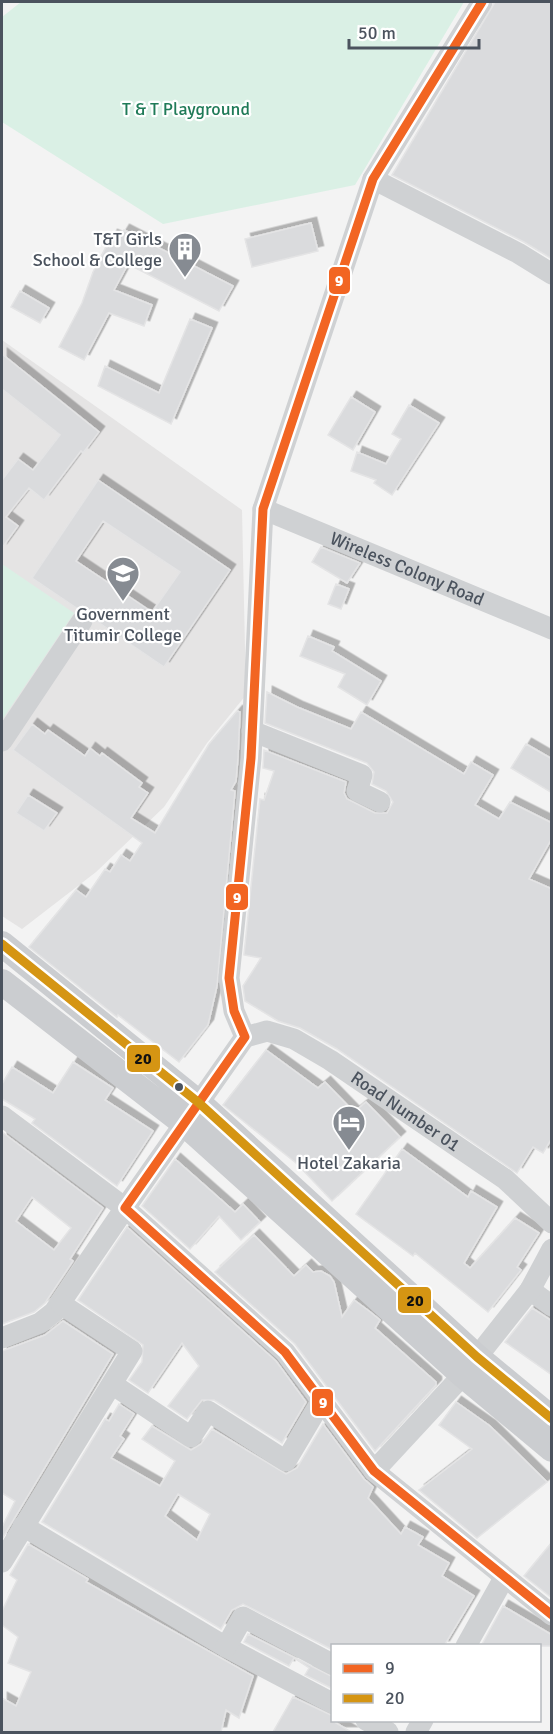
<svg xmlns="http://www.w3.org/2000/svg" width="553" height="1734" viewBox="0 0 553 1734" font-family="Signika,sans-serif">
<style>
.education{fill:#e5e4e4}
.green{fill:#daf0e5}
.building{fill:#dadbdd;stroke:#e4e4e5;stroke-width:1.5;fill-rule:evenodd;filter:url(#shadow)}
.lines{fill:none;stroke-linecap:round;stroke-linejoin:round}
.minor{stroke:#cfd1d3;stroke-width:21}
.major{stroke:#cbcdd0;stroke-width:26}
.bus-1-casing{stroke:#fff;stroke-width:14}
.bus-2-casing{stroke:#fff;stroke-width:14}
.bus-1{stroke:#f26522;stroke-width:9}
.bus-2{stroke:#d59513;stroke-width:9}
.bus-dot{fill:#4b535e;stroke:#fff;stroke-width:2}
.labels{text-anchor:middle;stroke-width:4.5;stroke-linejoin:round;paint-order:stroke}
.park-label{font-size:18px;fill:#207b58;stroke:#fff}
.poi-label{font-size:18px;fill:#4b535e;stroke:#fff}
.street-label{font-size:18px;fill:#4b535e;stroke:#fff}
.line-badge{stroke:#fff;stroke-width:2}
.badge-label{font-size:16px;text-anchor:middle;font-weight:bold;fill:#fff}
.pale-badge-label{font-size:16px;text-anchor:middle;font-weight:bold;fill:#111}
</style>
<defs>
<filter id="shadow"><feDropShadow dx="5.5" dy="-5.5" stdDeviation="0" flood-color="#0004"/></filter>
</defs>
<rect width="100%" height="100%" fill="#f3f3f3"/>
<path class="education" d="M2 340 242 510 246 695 207 743 164 807 96 872 22 929 2 916Z"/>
<path class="green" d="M21 2H464L355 185 163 224 2 122V17Z
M2 564 74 613 2 720Z"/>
<path class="building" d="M495 2H552V259L524 242 392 175Z
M311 223 318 251 252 267 245 239Z
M124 230 233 286 219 311 128 264 114 290 152 305 144 326 109 313 84 360 59 347 82 303 93 272 112 235 119 238Z
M20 291 49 308 40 323 11 307Z
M190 319 212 328 171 424 98 386 105 366 159 393Z
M2 354 99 432 83 453 81 451 44 500 29 488 6 517 18 526 2 548V480L18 459 33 470 60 435 2 389Z
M351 397 375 412 353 450 328 435Z
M409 405 439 423 392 495 374 483 376 480 351 471 357 452 386 464 401 439 392 434Z
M98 480 230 570 164 667 95 620 89 610 78 609 32 578ZM103 521 180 572 152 612 76 561Z
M321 547 360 563 347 583 312 562Z
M336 584 349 589 341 609 328 604Z
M308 636 334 647 332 651 381 681 367 705 338 687 345 674 300 656Z
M267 692 297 707 351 729 361 712 464 774 471 762 493 775 475 805 499 819 510 802 552 823V838L529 879 552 889V1138L543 1153 533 1147 517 1173 337 1049 300 1028 278 1021 245 1001 243 986 261 958 244 955 260 799 264 800 274 771 263 768 264 750 346 782 344 793 347 799 375 813H387L393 802 386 791 372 784 374 772 367 763 265 723Z
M237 711 240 712 238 757 236 781 231 790 235 791 217 986 208 1025 179 1062 118 1015 117 1017 29 947 76 890 86 897 105 869 110 872 121 855 130 861 142 843 13 750 32 724 45 734 48 730 85 756 90 748 100 756 102 753 142 783 139 787 148 793 131 818 155 833 209 744Z
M526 744 552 759V793L511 768Z
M28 795 57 813 44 831 16 813Z
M266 1050 318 1088 325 1082 354 1112 366 1102 400 1137 332 1201 296 1163 223 1105Z
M73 1062 113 1088 105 1100 153 1131 117 1186 32 1123 35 1119 2 1099V1084L12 1067 53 1093Z
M2 1132 103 1208 70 1259 73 1261 45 1303 34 1312 2 1324ZM32 1197 71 1228 54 1250 16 1221Z
M402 1149 468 1197 471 1191 497 1207 464 1263 470 1268 515 1218 539 1233 517 1267 521 1270 488 1312 415 1253 413 1256 356 1214Z
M175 1159 235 1212 243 1204 260 1222 241 1240 219 1216 190 1249 142 1206Z
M127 1227 276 1361 306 1402 282 1443 214 1400H202L187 1419 168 1406 199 1366 182 1343 148 1393 129 1380 142 1362 143 1345 78 1300Z
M254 1235 294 1276 306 1265 313 1272 321 1271 330 1276 334 1282 342 1317 354 1300 369 1311 380 1320 375 1328 436 1382V1385L375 1451 295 1344 215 1272Z
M532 1308 552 1321V1375L505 1342Z
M63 1321 113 1354 2 1539V1527L15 1501 2 1493V1351L45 1335Z
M456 1402 490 1426 547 1482 477 1538 419 1490 472 1449 439 1425Z
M119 1404 134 1414 120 1436 124 1439 111 1458 160 1486 175 1461 142 1439 152 1426 191 1450 201 1444 212 1429 286 1474 297 1468 323 1424 364 1479 373 1487 368 1498 401 1534 405 1527 423 1537 418 1545 449 1563 442 1576 474 1596 444 1646H333V1650L243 1604 232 1610 221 1629 42 1522 105 1419 109 1421ZM178 1494 210 1514 197 1540 165 1516Z
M552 1542V1598L524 1576Z
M28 1544 88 1579 86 1582 253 1676 239 1718 226 1710 221 1732H2V1698L16 1706 31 1672 8 1663 18 1637 2 1625V1611L17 1580 10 1575Z
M503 1606 552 1635V1646H481Z
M248 1634 333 1677V1689L305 1675 309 1668 294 1658 289 1666 244 1642Z
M293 1697 333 1716V1721L351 1732H273Z"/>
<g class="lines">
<g class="minor">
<path d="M482 2 373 179 263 509 251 758 229 978 234 1011 245 1037 125 1208 285 1352 374 1471 552 1615"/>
<path d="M373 179 518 253 552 274"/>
<path id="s1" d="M263 509 552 629"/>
<path d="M252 731 362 775 357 791 380 802"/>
<path d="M2 741 82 621"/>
<path id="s2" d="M245 1037 267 1031 294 1039 330 1060 505 1179 552 1223"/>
<path d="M2 1116 125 1208 54 1312 40 1323 2 1338"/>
<path d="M530 1290 552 1306"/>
<path d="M477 1357 530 1290 552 1249"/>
<path d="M112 1384 191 1437 208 1411 286 1461 321 1402"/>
<path d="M374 1471 463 1375"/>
<path d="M23 1526 226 1647 332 1703"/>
<path d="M2 1562 132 1351 61 1304"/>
<path d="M466 1646 504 1578"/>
<path d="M226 1647 243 1617 332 1664"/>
<path d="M366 1720 388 1732"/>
<path d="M416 1732 423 1720"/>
</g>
<path class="major" d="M2 944 199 1103 477 1357 552 1419
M2 982 185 1124 463 1375 552 1449"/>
<defs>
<path id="bus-1" d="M482 2 373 179 263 509 251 758 229 978 234 1011 245 1037 125 1208 285 1352 374 1471 552 1615"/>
<path id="bus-2" d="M2 944 199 1103 477 1357 552 1419"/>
</defs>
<use href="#bus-1" class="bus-1-casing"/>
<use href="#bus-2" class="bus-2-casing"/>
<use href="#bus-1" class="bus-1"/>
<use href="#bus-2" class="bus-2"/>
</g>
<defs>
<symbol id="building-pin" viewBox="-11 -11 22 30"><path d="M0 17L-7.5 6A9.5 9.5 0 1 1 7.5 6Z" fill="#868b92" stroke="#fff"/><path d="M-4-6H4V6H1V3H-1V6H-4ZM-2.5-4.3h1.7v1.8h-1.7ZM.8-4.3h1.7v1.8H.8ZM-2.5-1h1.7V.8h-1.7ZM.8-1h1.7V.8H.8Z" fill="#fff"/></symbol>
<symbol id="university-pin" viewBox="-11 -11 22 30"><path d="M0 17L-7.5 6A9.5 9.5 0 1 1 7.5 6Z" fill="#868b92" stroke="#fff"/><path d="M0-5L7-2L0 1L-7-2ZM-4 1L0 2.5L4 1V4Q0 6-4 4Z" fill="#fff"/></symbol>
<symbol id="hotel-pin" viewBox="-11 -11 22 30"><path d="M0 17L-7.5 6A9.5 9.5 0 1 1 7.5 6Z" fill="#868b92" stroke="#fff"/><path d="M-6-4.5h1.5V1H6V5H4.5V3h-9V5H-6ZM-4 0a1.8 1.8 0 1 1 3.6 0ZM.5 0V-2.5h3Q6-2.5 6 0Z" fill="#fff"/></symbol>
</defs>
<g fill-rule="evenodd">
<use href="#building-pin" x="166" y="230" width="38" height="52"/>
<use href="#university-pin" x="104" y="554" width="38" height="52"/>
<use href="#hotel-pin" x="330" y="1103" width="38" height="52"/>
</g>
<circle class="bus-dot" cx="179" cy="1087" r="5"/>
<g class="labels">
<g class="park-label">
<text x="186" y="115">T &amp; T Playground</text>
</g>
<g class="poi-label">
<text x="162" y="245" text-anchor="end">T&amp;T Girls<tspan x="162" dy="21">School &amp; College</tspan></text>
<text x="123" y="620">Government<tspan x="123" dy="21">Titumir College</tspan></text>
<text x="349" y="1169">Hotel Zakaria</text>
</g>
<g class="street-label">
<text dy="6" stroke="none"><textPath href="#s1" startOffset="156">Wireless Colony Road</textPath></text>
<text dy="6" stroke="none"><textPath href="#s2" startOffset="184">Road Number 01</textPath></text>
</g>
</g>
<g class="line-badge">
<rect x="328" y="266" width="23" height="29" rx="6" fill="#f26522"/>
<rect x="225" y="883" width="24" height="28" rx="6" fill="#f26522"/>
<rect x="126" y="1044" width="35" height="29" rx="6" fill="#d59513"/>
<rect x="397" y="1286" width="35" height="28" rx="6" fill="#d59513"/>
<rect x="311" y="1388" width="23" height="29" rx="6" fill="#f26522"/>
</g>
<g class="badge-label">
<text x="339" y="286">9</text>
<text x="237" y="903">9</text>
<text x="323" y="1408">9</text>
</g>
<g class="pale-badge-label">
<text x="143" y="1064">20</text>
<text x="415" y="1306">20</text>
</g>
<rect width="553" height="1734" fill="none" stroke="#4b535e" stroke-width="6"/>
<rect x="331" y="1644" width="210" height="78" fill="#ffffff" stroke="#b7babf" stroke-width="1.5"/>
<rect x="343" y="1664" width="30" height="9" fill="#f26522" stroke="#b7babf" stroke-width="1.5"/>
<text x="385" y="1674" font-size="18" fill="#4b535e">9</text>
<rect x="343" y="1694" width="30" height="9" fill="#d59513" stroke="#b7babf" stroke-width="1.5"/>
<text x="385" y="1704" font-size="18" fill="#4b535e">20</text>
<path d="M349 39v9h130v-9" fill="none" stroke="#4b535e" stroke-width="3"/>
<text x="358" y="39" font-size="18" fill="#4b535e" stroke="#ffffff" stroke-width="4.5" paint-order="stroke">50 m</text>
</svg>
